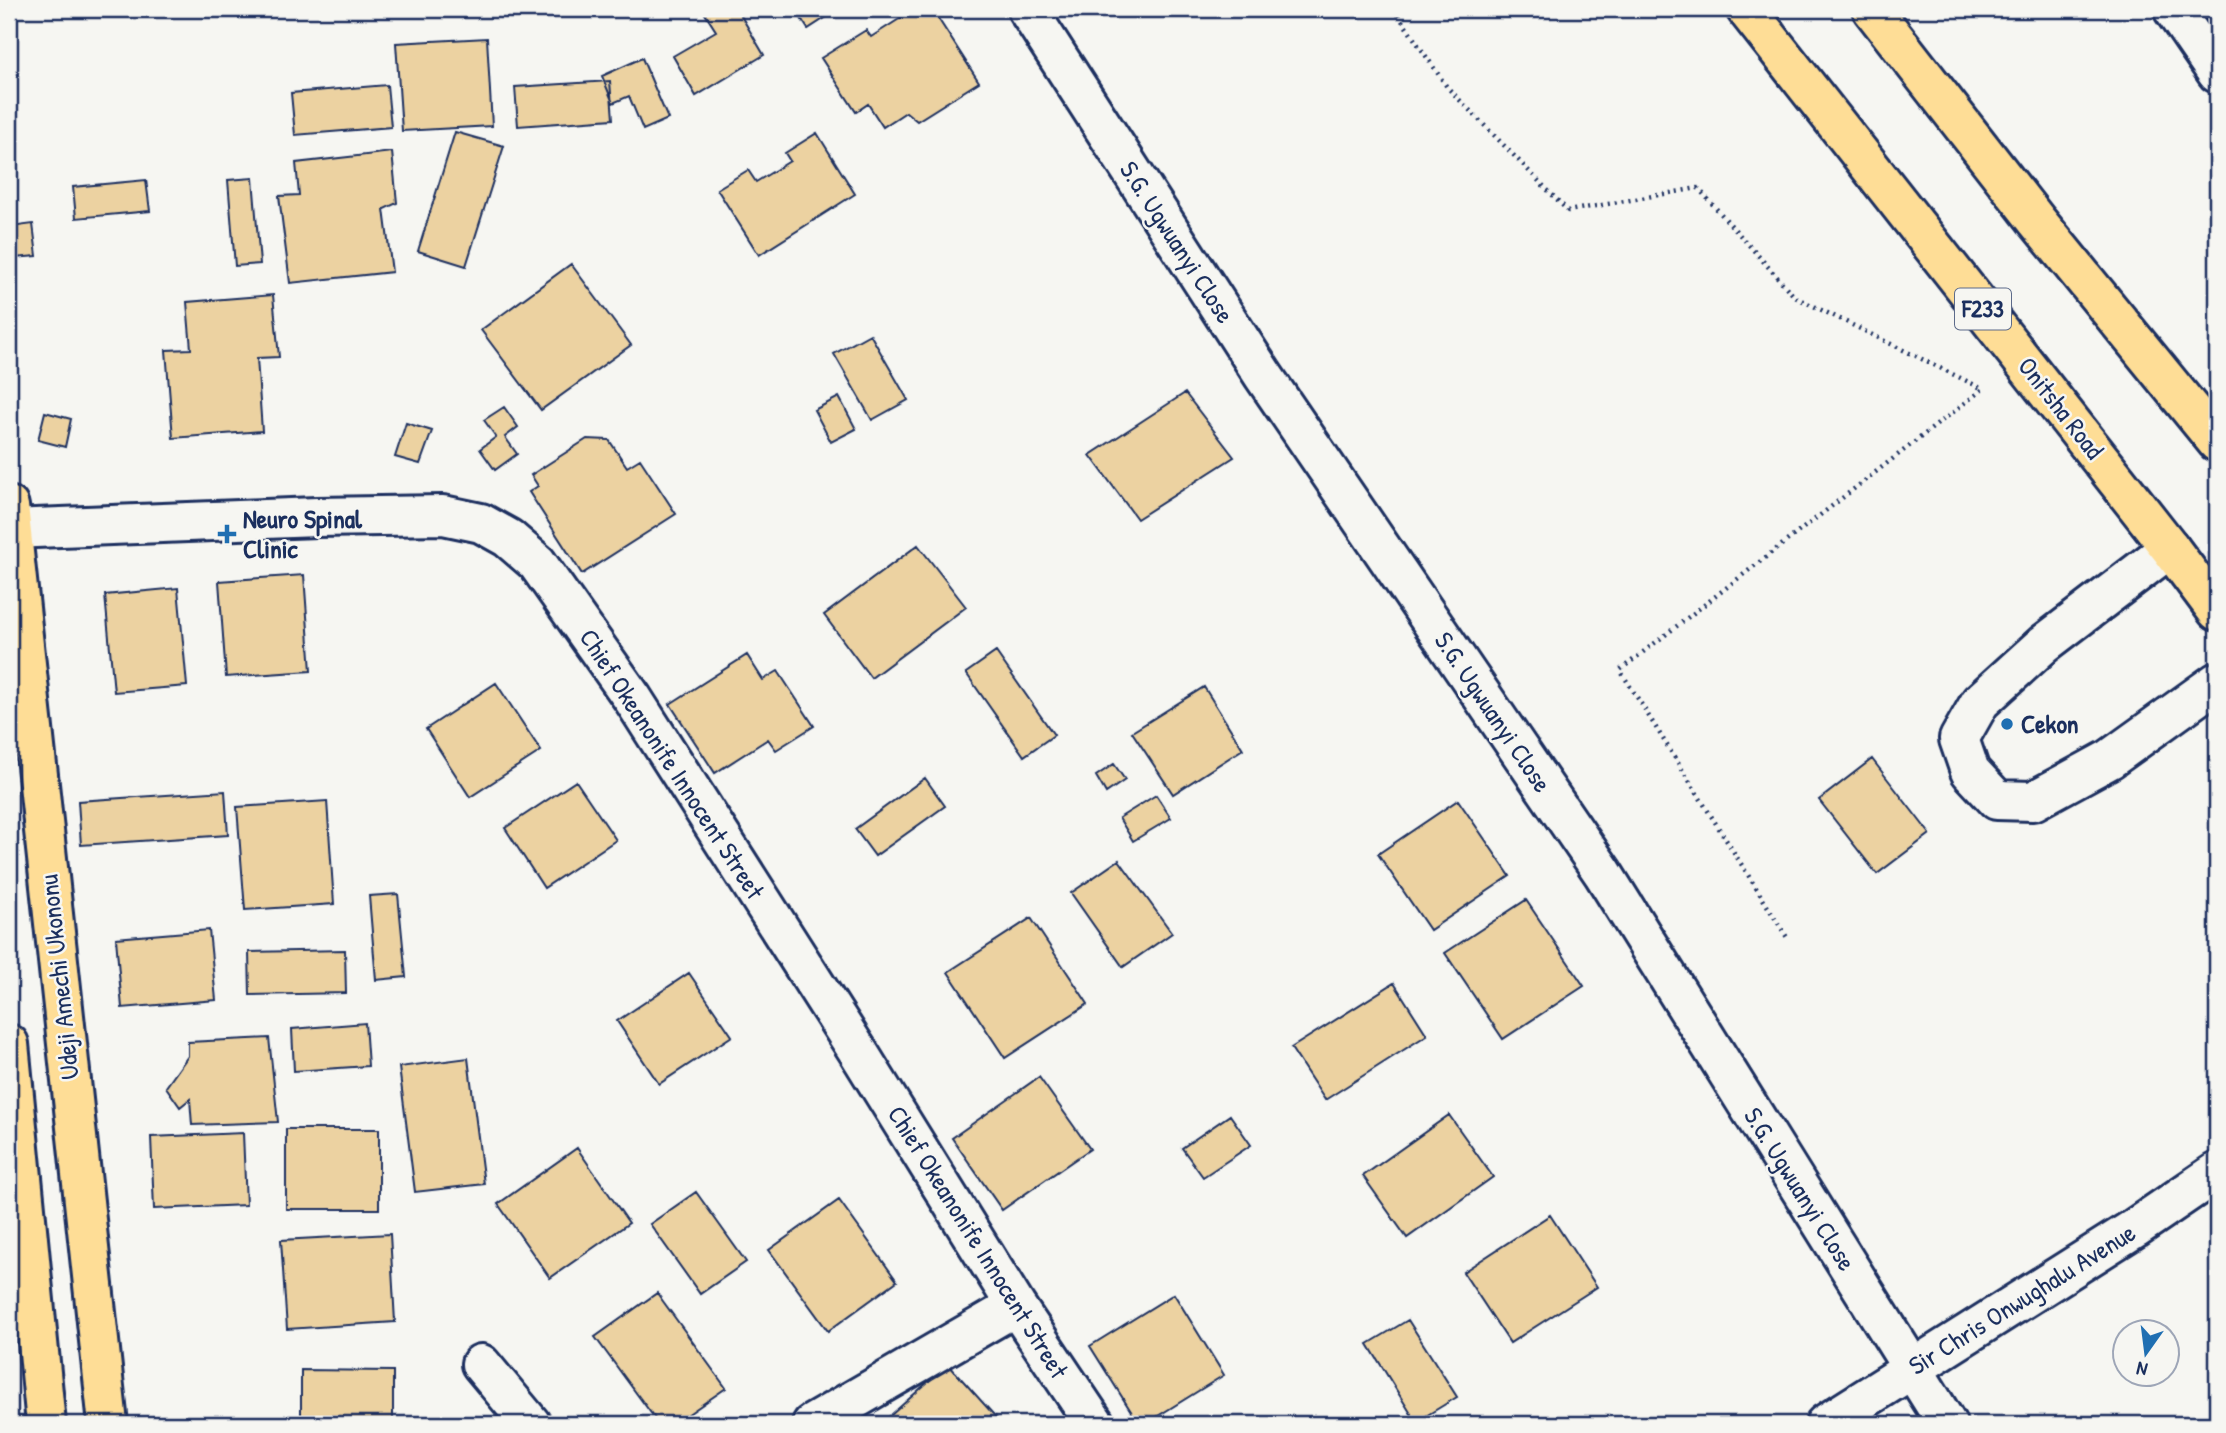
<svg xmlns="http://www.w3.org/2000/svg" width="2226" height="1433" viewBox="0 0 2226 1433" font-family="'Patrick Hand',sans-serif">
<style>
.building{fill:#ecd2a1;stroke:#1b2f5e;stroke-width:2}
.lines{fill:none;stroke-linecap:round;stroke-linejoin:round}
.minor-casing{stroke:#1b2f5e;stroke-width:44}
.major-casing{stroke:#1b2f5e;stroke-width:44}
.path{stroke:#1b2f5e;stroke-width:4.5;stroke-dasharray:2 5;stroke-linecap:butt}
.minor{stroke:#f6f6f2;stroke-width:38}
.major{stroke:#fedd96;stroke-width:38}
.poi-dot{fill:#1f6fb2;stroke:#f6f6f2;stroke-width:2.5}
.labels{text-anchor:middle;stroke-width:5;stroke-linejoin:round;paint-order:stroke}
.shield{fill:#f6f6f2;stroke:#5d6b8a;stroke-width:2}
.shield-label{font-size:24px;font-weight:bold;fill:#1b2f5e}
.street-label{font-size:26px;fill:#1b2f5e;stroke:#f6f6f2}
.poi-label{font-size:26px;font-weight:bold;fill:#1b2f5e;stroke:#f6f6f2;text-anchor:start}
</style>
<rect width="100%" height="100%" fill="#f6f6f2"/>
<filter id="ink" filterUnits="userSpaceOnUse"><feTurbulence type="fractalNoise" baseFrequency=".0143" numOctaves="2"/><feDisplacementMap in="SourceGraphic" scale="14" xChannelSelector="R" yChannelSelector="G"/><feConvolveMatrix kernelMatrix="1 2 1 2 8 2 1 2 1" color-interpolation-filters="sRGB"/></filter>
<g filter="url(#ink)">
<path class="building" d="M224 9H264V14H225Z
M702 9H737L764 55 696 96 673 56 716 31Z
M795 9H839L808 29Z
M915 9H932L979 82 917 121 906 112 883 127 868 104 856 112 821 58 866 30 871 37Z
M487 38 492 126 402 131 396 43Z
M642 58 668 119 643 130 629 96 613 103 602 76Z
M610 81 613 119 518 126 515 87Z
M387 85 391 127 295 135 291 93Z
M455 132 504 146 466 266 418 251Z
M817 133 855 194 759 255 717 189 748 170 756 182 790 161 785 153Z
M392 152 397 203 384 209 392 272 290 283 279 196 299 195 296 163Z
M253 178 260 264 235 266 228 180Z
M146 180 150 211 76 218 73 187Z
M33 224 37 256 14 258 10 227Z
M571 264 631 345 541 410 481 330Z
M273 295 279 357 257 358 262 431 173 438 166 350 191 349 187 302Z
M870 334 908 400 872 420 834 354Z
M1185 393 1234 457 1137 519 1090 455Z
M839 397 856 429 831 442 814 410Z
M504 407 518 427 505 437 517 454 495 470 480 449 496 437 484 420Z
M45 412 71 419 65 447 38 440Z
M406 423 432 431 420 464 395 457Z
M587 439 609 440 627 467 640 459 676 514 582 574 529 492 538 486 531 475Z
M918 545 966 607 871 678 824 615Z
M304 575 311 671 226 677 219 581Z
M178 588 187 686 114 692 105 595Z
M996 652 1054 735 1024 756 966 673Z
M747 655 763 680 778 671 814 726 776 750 768 739 715 773 670 704Z
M496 683 541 751 470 797 426 729Z
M1204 687 1243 749 1173 794 1132 732Z
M1872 759 1930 834 1877 874 1819 800Z
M1114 764 1125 780 1106 793 1096 776Z
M925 778 945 806 875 856 855 829Z
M576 781 616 840 544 888 505 828Z
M225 791 228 835 81 845 78 801Z
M1156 795 1171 818 1133 841 1119 818Z
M1458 800 1510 876 1430 930 1378 854Z
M327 801 334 904 245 910 237 807Z
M1119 860 1172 933 1123 967 1071 893Z
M398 894 406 977 376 980 369 896Z
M1526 900 1584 986 1503 1039 1445 953Z
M1031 918 1088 1004 1005 1058 948 972Z
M209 930 216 1000 122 1008 116 938Z
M345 950 346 993 250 995 249 952Z
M689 973 732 1036 659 1084 617 1021Z
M1394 983 1427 1035 1325 1100 1291 1048Z
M365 1023 368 1066 294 1071 292 1029Z
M269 1038 278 1122 192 1125 190 1099 180 1107 166 1087 188 1056V1042Z
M468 1058 484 1184 415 1192 399 1067Z
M1039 1077 1090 1149 1002 1210 952 1138Z
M1230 1115 1251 1145 1203 1177 1182 1148Z
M1449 1115 1493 1177 1407 1238 1363 1176Z
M286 1129H379V1209H286Z
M243 1133 246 1205 154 1209 151 1137Z
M577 1148 629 1223 550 1278 498 1204Z
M696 1192 746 1262 700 1294 650 1224Z
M839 1200 897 1281 828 1331 769 1250Z
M1550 1215 1597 1287 1510 1343 1463 1272Z
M390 1234 395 1322 287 1329 281 1240Z
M657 1293 726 1388 674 1424H659L595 1337Z
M1174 1294 1224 1375 1145 1424H1139L1090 1346Z
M1408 1320 1457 1397 1416 1422 1368 1344Z
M948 1364 1002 1424H881Z
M301 1370 393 1371V1424H301Z"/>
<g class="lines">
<defs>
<path id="minor" d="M1027 9 1263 375 1603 873 1947 1424
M2173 9 2217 73
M10 529 317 517 443 515 481 523 508 538 537 563 633 699 859 1053 1016 1306 1095 1424
M2170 548 2044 644 1980 702 1959 739 1970 771 1997 800 2033 801 2110 759 2217 682
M481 1364 531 1424
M812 1424 1016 1306
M1825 1424 2135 1228 2217 1172"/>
<path id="major" d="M1746 9 2170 548 2217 611
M1872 9 2037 221 2217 442
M9 506 108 1424
M9 1044 46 1424"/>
</defs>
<use href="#minor" class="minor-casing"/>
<use href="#major" class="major-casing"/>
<path class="path" d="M1394 9 1447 87 1568 211 1698 188 1795 297 1983 389 1620 670 1788 939"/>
<use href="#minor" class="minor"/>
<use href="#major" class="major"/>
</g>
</g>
<g class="poi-dot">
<path d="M223.5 523.5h7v7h7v7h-7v7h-7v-7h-7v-7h7z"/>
<circle cx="2007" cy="724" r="7"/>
</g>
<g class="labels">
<rect class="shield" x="1955" y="288.5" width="56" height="41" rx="5"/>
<g class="shield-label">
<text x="1983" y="317">F233</text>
</g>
<g class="street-label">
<text transform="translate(1177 242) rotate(57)" y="9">S.G. Ugwuanyi Close</text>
<text transform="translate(2061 408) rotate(52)" y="9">Onitsha Road</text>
<text transform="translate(1493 712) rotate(56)" y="9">S.G. Ugwuanyi Close</text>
<text transform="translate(672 764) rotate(57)" y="9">Chief Okeanonife Innocent Street</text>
<text transform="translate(59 977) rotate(-96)" y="9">Udeji Amechi Ukononu</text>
<text transform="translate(1800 1189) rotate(58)" y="9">S.G. Ugwuanyi Close</text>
<text transform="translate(978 1242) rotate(58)" y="9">Chief Okeanonife Innocent Street</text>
<text transform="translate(2022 1299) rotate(-32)" y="9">Sir Chris Onwughalu Avenue</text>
</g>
<g class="poi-label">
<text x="243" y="528">Neuro Spinal<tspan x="243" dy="30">Clinic</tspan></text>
<text x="2021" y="733">Cekon</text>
</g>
</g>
<rect width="2226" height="1433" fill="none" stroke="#f6f6f2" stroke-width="35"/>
<rect x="18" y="18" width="2191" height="1398" fill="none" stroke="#1b2f5e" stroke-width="2.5" filter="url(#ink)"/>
<g transform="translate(2146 1353) rotate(194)"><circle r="33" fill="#f6f6f2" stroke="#9ea6b7" stroke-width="2"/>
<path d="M0-5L12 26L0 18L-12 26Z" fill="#1f6fb2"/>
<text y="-10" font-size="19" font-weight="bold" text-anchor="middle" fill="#1b2f5e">N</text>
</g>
</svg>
